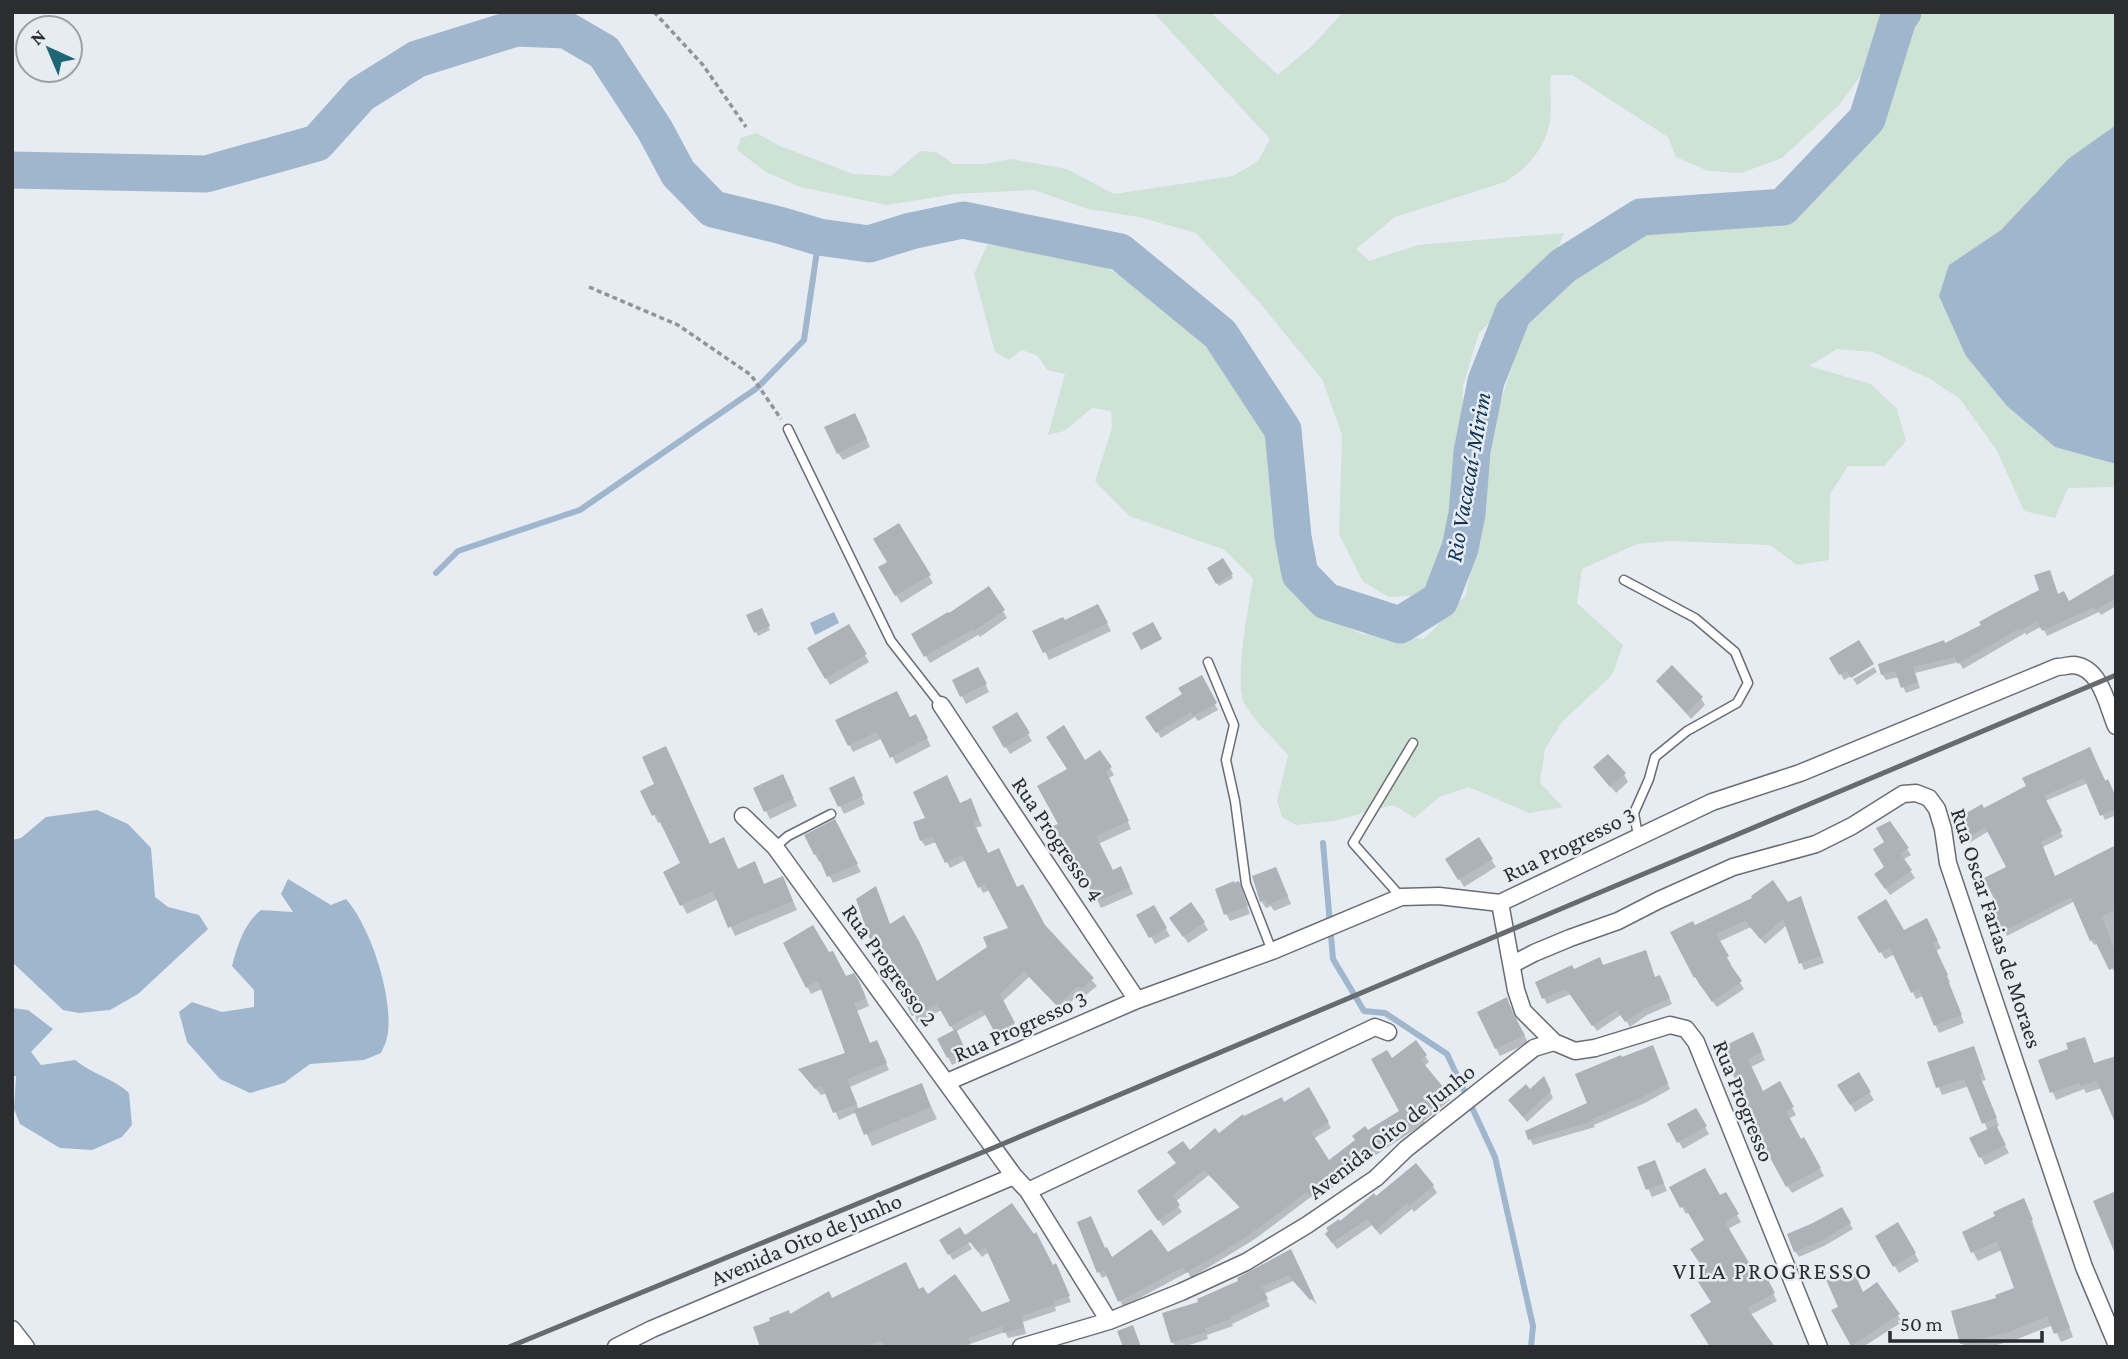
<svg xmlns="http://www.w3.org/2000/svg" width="2128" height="1359" viewBox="0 0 2128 1359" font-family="'Crimson Pro',serif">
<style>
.green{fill:#cee2d5}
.water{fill:#9fb6cc}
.shadow{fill:#0003}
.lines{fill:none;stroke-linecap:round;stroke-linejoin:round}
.stream{stroke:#9fb6cc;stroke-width:6}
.river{stroke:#9fb6cc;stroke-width:37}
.building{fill:#adb2b9}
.lane-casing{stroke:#696d73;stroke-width:11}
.street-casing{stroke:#696d73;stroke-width:19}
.path{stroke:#909498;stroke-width:3.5;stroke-dasharray:5 3.5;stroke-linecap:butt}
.lane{stroke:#fff;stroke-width:8}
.street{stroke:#fff;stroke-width:16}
.rail{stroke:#676a6e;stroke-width:5}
.labels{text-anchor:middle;stroke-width:5;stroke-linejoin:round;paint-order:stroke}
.street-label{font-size:23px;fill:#2b2d2f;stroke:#e7ecf3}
.water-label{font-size:24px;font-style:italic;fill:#0d3454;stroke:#e7ecf3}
.neighbourhood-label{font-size:24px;letter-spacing:2px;fill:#2b2d2f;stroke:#e7ecf3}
</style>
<rect width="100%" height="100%" fill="#e7ecf3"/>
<path class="green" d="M1153 12H1210L1278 75 1315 43 1343 12H1890L1875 37 1862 74 1840 104 1782 158 1741 173 1708 171 1676 157 1668 137 1572 75H1551C1549 91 1553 111 1549 126 1543 151 1526 169 1505 182L1395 217 1356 249 1369 261 1418 245 1564 233 1552 263 1479 333 1463 386 1461 487 1431 584 1421 595 1389 597 1363 582 1339 534 1342 435 1322 379 1259 302 1196 233 1139 217 1088 209 1034 190 955 194 887 205 800 187 766 172 737 150 741 138 756 133 780 146 853 174 891 176 920 151 936 152 954 164H984L1011 159 1067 169 1114 194 1233 176 1258 161 1270 139Z
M1918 12H2116V125L2068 159 2001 230 1949 265 2055 447 2116 464V487L2068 488 2055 518 2024 511 1997 451 1960 399 1932 380 1873 352 1837 349 1809 366 1871 384 1897 409 1906 441 1884 466H1848L1830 494 1829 560 1797 565 1770 545 1670 541 1637 544 1582 569 1577 603 1623 645 1612 675 1562 722 1545 749 1540 783 1563 807 1529 813 1469 787 1439 797 1415 818 1393 805 1334 821 1296 825 1282 817 1277 801 1288 755C1274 739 1256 723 1245 705 1233 685 1249 605 1253 579L1225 550 1129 516 1095 481 1112 428 1111 411 1092 408 1064 431 1048 435 1065 374 1047 370 1038 356 1022 350 1009 360 995 352 974 274 987 245 1081 255 1137 284 1208 345 1257 397 1278 442 1285 473V541L1300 588 1334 621 1362 634 1424 639 1466 595 1500 404 1525 324 1558 288 1647 230 1709 219 1783 221 1811 205 1882 129 1911 23Z"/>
<path class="water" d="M2116 125V464L2055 447 2007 406 1966 356 1939 296 1949 265 2001 230 2068 159Z
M834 612 839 623 815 635 810 623Z
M97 810 128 824 151 848 155 897 168 907 199 915 208 929 138 994 110 1010 79 1013 63 1010 12 962V840L21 838 46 817Z
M288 879 331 905 346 899C371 927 395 1001 387 1038 386 1043 383 1048 381 1053L364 1060 310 1064 284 1083 250 1093 220 1079 187 1042 179 1012 192 1002 222 1012 254 1007V990L232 966C238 944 244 924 261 910L293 912 281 894Z
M12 1008 28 1010 53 1029 31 1052 41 1065 75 1060C92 1074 113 1078 129 1093L132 1125 122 1137 92 1150 60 1148 20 1124 14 1109 16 1076H12Z"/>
<path class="shadow" d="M859 422 870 447 843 460 838 453Z
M898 525 933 583 901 603 880 568 889 562Z
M1223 560 1233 578 1219 586 1209 569Z
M2049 572 2058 596 2069 604 2116 579V606L2101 615 2099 612 2047 636 2042 626 2026 635 2025 633 1963 669 1959 662 1915 673 1920 688 1906 693 1899 677 1886 680 1882 674 1983 626 2041 591Z
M761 611 770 630 758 636 749 616Z
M1003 611 1007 618 980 637 978 635 930 663 913 634Z
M1102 613 1111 631 1049 660 1035 631Z
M848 626 869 662 830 685 809 649Z
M1832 659 1872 664 1844 680Z
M1874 667 1877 672 1857 685 1853 679Z
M982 677 989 692 966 704 954 681Z
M1201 678 1218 710 1198 721 1195 717 1161 738 1148 717 1184 695Z
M1658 681 1701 698 1705 705 1691 719Z
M1017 715 1032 741 1010 754 994 728Z
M915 717 931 746 896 764 883 738 853 752 837 720 910 719Z
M2089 749 2116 801V815L2105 820 2088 783 2045 801 2063 837 2043 847 2055 878 2116 847V975L2099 943 2094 945 2091 940 2075 901 2007 936 1995 913 2001 910 2008 868 1989 831 1969 843 1957 820 1984 810 2028 787Z
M1084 762 1110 768 1114 775 1109 778 1131 829 1098 844 1113 872 1124 875 1133 894 1101 908 1089 882 1084 885 1069 856 1064 858 1050 829 1061 825Z
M1595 768 1624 774 1628 782 1616 793Z
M786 784 797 806 770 819 755 789Z
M857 786 865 804 844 814 840 806Z
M643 791 738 871 759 872 765 886 787 887 797 910 735 936 718 899 687 914 665 872 682 864 661 822 658 823Z
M960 804 974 807 982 826 975 828 988 855 1017 889 1044 927 1097 986 1086 995 1082 991 1062 1011 1029 977 1002 1002 1017 1030 1000 1039 987 1014 955 1032 968 1057 952 1065 939 1039 954 1031 942 1010 917 1022 909 995 891 957 885 961 871 936 890 926 937 983 989 948 1010 929 990 890 983 893 966 860 950 868 937 842 925 846 921 840Z
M834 822 861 872 833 883 822 861 819 862 815 854Z
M1478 839 1496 867 1464 887 1447 859Z
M1907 849 1911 855 1903 860 1915 878 1890 895 1880 881 1886 868 1875 850Z
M1276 869 1291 904 1274 911 1271 906 1266 908 1261 901Z
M1242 891 1250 914 1230 921 1226 914Z
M1803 904 1824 963 1804 970 1787 925 1765 944 1751 927 1718 942 1731 964 1729 965 1744 989 1717 1007 1699 984 1672 933Z
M1153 907 1170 936 1155 944 1139 915Z
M1860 917 1904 932 1926 920 1941 948 1936 951 1950 982 1949 983 1964 1023 1939 1033 1923 996 1916 999 1895 954 1885 959Z
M1204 923 1208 930 1188 943 1176 925Z
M785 944 846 978 863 990 869 1006 857 1011 870 1044 880 1049 889 1070 850 1087 859 1110 921 1085 937 1119 872 1146 857 1112 839 1120 827 1093 821 1095 805 1076 847 1054 822 989 811 994Z
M1603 967 1655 979 1663 983 1672 1004 1647 1015 1630 1027 1622 1014 1597 1031 1571 994 1547 1004 1544 998 1574 971Z
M1507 999 1528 1043 1500 1056 1496 1048Z
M2084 1039 2102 1088 2086 1093 2084 1089 2056 1100 2040 1061 2070 1050Z
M1756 1042 1765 1060 1751 1067 1763 1093 1779 1084 1796 1115 1788 1119 1801 1141 1804 1139 1824 1176 1792 1193 1784 1181 1733 1071Z
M1655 1053 1670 1089 1645 1103 1594 1125 1595 1127 1533 1145 1530 1139 1589 1104 1622 1059Z
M1425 1056 1429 1062 1424 1066 1450 1100 1424 1121 1425 1123 1356 1168 1358 1170 1315 1200 1312 1196 1255 1239 1191 1278 1188 1272 1123 1307 1108 1275 1102 1278 1099 1272 1079 1222 1112 1260 1168 1254 1241 1209 1209 1175 1175 1202 1182 1212 1163 1226 1143 1198 1189 1153 1309 1089 1331 1128 1313 1139 1329 1162 1367 1133 1401 1112 1391 1060Z
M1977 1056 1986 1080 1982 1081 1999 1126 1995 1128 2009 1153 1985 1165 1971 1139 1988 1131 1969 1086 1942 1095 1929 1064Z
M1858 1074 1874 1100 1855 1112 1840 1086Z
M1547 1085 1553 1098 1527 1122 1510 1101Z
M1696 1110 1709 1134 1683 1149 1669 1125Z
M1655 1162 1667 1191 1652 1197 1639 1168Z
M1433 1186 1437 1193 1414 1212 1412 1209 1380 1235 1372 1225 1337 1249 1331 1241 1340 1224 1376 1198Z
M1671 1188 1720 1198 1725 1194 1741 1222 1728 1229 1757 1281 1764 1277 1777 1301 1750 1315 1713 1303 1707 1272 1706 1240 1689 1212 1686 1214Z
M1841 1209 1853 1229 1824 1246 1799 1257 1795 1251 1814 1225Z
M2028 1209 2073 1337 2061 1342 2053 1325 2015 1340 1990 1347H1964L1953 1312 1999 1300 2016 1289 2002 1250 1978 1261 1973 1252Z
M1898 1225 1919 1261 1899 1273 1877 1237Z
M965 1238 1052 1267 1058 1271 1071 1302 1055 1307 1056 1311 1023 1322 1026 1334 1008 1338 1005 1332 970 1344 971 1347H762L755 1328 788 1312 790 1316 832 1300 919 1292 981 1314 1012 1302 989 1252 982 1257 969 1240 967 1241 972 1249 953 1260 941 1241Z
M1294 1258 1317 1305 1293 1281 1264 1294 1270 1306 1232 1324 1233 1326 1207 1335 1208 1339 1183 1347H1175L1173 1342 1200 1303 1241 1282Z
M1877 1284 1902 1322 1866 1345 1868 1347H1853L1841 1327 1863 1294Z"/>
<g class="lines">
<path class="stream" d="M436 573 458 551 580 510 757 388 804 340 819 237
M1323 843 1333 959 1364 1011 1385 1013 1447 1054 1495 1157 1533 1326 1531 1347"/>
<path class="river" d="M12 170 206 174 317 143 361 94 417 59 516 28 566 30 604 52 655 130 678 173 713 209 779 225 819 237 869 244 911 231 963 220 1120 252 1220 334 1283 430 1293 537 1300 574 1326 601 1400 625 1440 600 1460 548 1467 514 1472 452 1486 381 1513 313 1563 266 1641 217 1783 207 1867 119 1898 19 1903 12"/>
</g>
<path class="building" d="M855 413 867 439 837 454 824 427Z
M899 523 931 575 895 596 878 567 887 562 873 539Z
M1223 558 1233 574 1216 584 1207 568Z
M2050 570 2058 594 2064 591 2069 601 2116 573V598L2096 610 2094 607 2042 631 2037 621 2021 630 2020 628 1958 664 1955 657 1913 667 1918 682 1901 688 1895 671 1881 675 1878 664 1944 640 1945 643 1981 625 1979 622 1995 613 2039 590 2034 575Z
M989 586 1005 610 974 631 973 629 924 657 911 634 948 612 949 613Z
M1098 604 1108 623 1043 653 1032 631 1063 617 1065 620Z
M762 608 770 626 754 633 746 615Z
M1153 622 1162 639 1141 650 1132 633Z
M849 624 867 654 825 679 807 648Z
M1859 640 1874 664 1851 678 1847 671 1839 675 1829 658Z
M1672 665 1703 697 1686 713 1656 681Z
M978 667 987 684 960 697 952 680Z
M1202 675 1217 703 1193 716 1191 712 1156 733 1145 717 1182 694 1178 688Z
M897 691 910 717 916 714 928 738 890 758 877 732 848 746 835 720Z
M1017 712 1030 733 1004 748 992 727Z
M1064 725 1085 760 1100 750 1112 767 1106 771 1129 821 1096 836 1113 870 1121 866 1130 887 1096 902 1084 876 1079 879 1064 850 1059 852 1048 828 1058 824 1037 786 1067 769 1046 737Z
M666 746 710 844 724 837 738 869 755 861 764 884 783 876 793 901 728 928 713 891 680 906 663 872 680 863 656 814 652 816 640 791 654 784 642 757Z
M2090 747 2105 781 2108 779 2116 797V809L2100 816 2084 778 2044 796 2062 831 2041 842 2055 876 2116 845V910L2102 916 2116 955V967L2109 970 2094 939 2090 941 2071 897 2002 932 1993 912 1999 909 1984 878 2006 867 1985 827 1965 839 1954 820 1982 804 1984 808 2026 786 2022 778Z
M1608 754 1626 773 1610 787 1593 767Z
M783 774 794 799 764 812 753 788Z
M947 775 960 803 971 798 979 819 973 821 988 853 999 848 1017 887 1023 884 1045 925 1094 978 1081 989 1078 986 1057 1006 1024 971 1000 994 1015 1023 995 1033 982 1009 950 1027 937 1004 912 1016 902 996 906 995 887 951 880 955 869 937 856 899 876 886 890 924 904 915 919 941 937 981 987 947 983 937 1008 928 985 884 978 888 962 855 945 863 932 836 920 841 913 822 925 818 913 792Z
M854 776 863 796 838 807 829 788Z
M835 819 858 864 827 877 817 854 814 855 804 835Z
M1890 821 1909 848 1900 853 1912 870 1885 889 1874 874 1884 867 1873 849 1884 842 1876 828Z
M1479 837 1493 859 1458 880 1445 859Z
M1276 867 1288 896 1268 905 1266 899 1260 902 1252 876Z
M1773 880 1788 902 1801 896 1821 956 1799 964 1783 919 1760 939 1745 921 1716 934 1729 956 1726 958 1742 981 1712 1002 1695 977 1694 978 1670 932 1693 921 1695 925 1752 898 1751 896Z
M1234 881V883L1239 881 1248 906 1224 915 1215 889Z
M1886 899 1904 930 1927 918 1938 941 1933 943 1948 975 1946 976 1962 1015 1934 1026 1919 989 1911 993 1890 948 1879 953 1857 917Z
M1191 902 1205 922 1183 937 1169 918Z
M1154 905 1167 928 1149 938 1136 915Z
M813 925 829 952 833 951 846 976 854 973 859 981 866 998 854 1003 870 1043 877 1040 887 1063 847 1079 857 1104 833 1113 822 1086 815 1089 798 1069 845 1053 818 981 806 988 783 943Z
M1646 950 1655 977 1660 975 1670 998 1644 1009 1625 1022 1617 1010 1592 1026 1566 989 1542 999 1535 982 1572 965 1574 969 1600 957 1603 965Z
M1507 997 1513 1015 1525 1035 1495 1049 1477 1012Z
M956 1029 965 1049 947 1058 937 1039Z
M1753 1032 1762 1052 1748 1059 1763 1091 1780 1081 1794 1107 1786 1111 1801 1139 1804 1137 1821 1168 1786 1187 1755 1130 1758 1129 1743 1101 1745 1100 1731 1070 1733 1069 1722 1047Z
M2085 1037 2094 1063 2116 1056V1125L2097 1081 2080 1086 2079 1083 2050 1093 2038 1060 2068 1049 2066 1043Z
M1416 1040 1427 1055 1421 1060 1448 1093 1422 1114 1423 1116 1354 1162 1356 1164 1310 1196 1307 1192 1252 1233 1222 1252 1186 1273 1183 1267 1118 1302 1104 1270 1097 1273 1077 1222 1091 1216 1105 1248 1107 1247 1112 1257 1151 1229 1168 1252 1240 1207 1204 1170 1173 1195 1180 1205 1158 1221 1137 1191 1176 1163 1167 1152 1183 1141 1190 1150 1215 1128 1219 1133 1243 1114 1244 1116 1282 1097 1284 1102 1309 1087 1329 1122 1311 1132 1329 1160 1355 1140 1352 1136 1365 1126 1368 1130 1399 1111 1371 1059 1387 1050 1392 1058Z
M1653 1045 1668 1083 1641 1098 1592 1119 1593 1121 1528 1140 1525 1131 1587 1103 1575 1074 1621 1055 1622 1057Z
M1974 1046 1983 1072 1979 1074 1997 1118 1982 1124 1964 1079 1936 1088 1927 1062Z
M1859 1072 1871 1092 1850 1105 1837 1085Z
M1544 1076 1551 1091 1523 1117 1508 1100 1526 1084 1530 1089Z
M922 1083 931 1107 864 1135 854 1110Z
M1696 1108 1707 1126 1677 1143 1667 1124Z
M1996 1125 2006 1145 1979 1158 1969 1138Z
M1655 1160 1664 1183 1646 1190 1637 1167Z
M1416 1163 1434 1185 1409 1206 1407 1203 1376 1230 1367 1219 1332 1243 1325 1234 1328 1231 1326 1228 1339 1219 1340 1221 1374 1193 1376 1196Z
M1705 1168 1720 1195 1726 1192 1739 1214 1725 1222 1758 1278 1765 1274 1775 1293 1747 1308 1775 1347H1710L1690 1315 1711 1302 1695 1277 1705 1271 1690 1249 1704 1240 1684 1206 1680 1208 1669 1187Z
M2116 1191V1256L2093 1201Z
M2024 1198 2033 1220 2030 1221 2070 1328 2054 1334 2047 1316 2009 1332 1960 1344 1951 1311 1996 1298 1995 1295 2014 1288 1997 1241 1971 1253 1962 1232 1995 1216 1993 1212Z
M1012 1203 1034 1234 1036 1232 1053 1265 1056 1263 1070 1296 1053 1301 1054 1305 1021 1316 1024 1328 1003 1333 1002 1326 968 1338 970 1343 959 1347H885L882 1341 862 1347H760L753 1327 770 1321 769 1318 789 1310 790 1314 829 1291 832 1298 906 1262 919 1289 923 1287 928 1294 955 1274 982 1312 1010 1301 985 1247 978 1252 968 1240 970 1242 948 1255 939 1240 960 1227 965 1235Z
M1842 1207 1851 1223 1821 1241 1794 1252 1787 1234 1813 1223Z
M1898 1222 1916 1253 1893 1267 1875 1236Z
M1291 1249 1314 1298 1310 1300 1288 1275 1262 1287 1268 1299 1230 1317 1231 1319 1205 1328 1206 1332 1171 1343 1162 1313 1198 1302 1197 1299 1238 1281 1237 1278Z
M1850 1263 1863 1292 1877 1282 1900 1314 1851 1346 1831 1310 1838 1307 1824 1275Z
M1133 1325 1141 1347H1123L1117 1331Z"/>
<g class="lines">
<defs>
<path id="lane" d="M788 429 891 641 941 705
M1624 580 1695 618 1735 652 1748 683 1737 703 1687 731 1655 757 1649 779 1634 813 1638 836
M1208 662 1234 725 1226 760 1235 801 1246 884 1272 951
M775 847 788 836 831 814
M1401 897 1353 843 1413 743"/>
<path id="street" d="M941 705 1137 1000
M743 816 775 847 1014 1176 1028 1191 1109 1321
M1500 903 1516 990 1523 1011 1554 1042 1575 1051 1595 1048 1670 1025 1686 1029 1696 1042 1819 1347
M1513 964 1534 953 1570 938 1618 921 1659 900 1733 867 1816 844 1852 826 1903 794 1916 793 1929 798 1937 809 1943 829 1948 863 2084 1267 2116 1343
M947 1082 1137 1000 1272 951 1401 897 1439 896 1500 903 1712 802 1800 773 2057 667C2062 667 2069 665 2074 665 2101 668 2107 705 2116 726
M1028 1191 1375 1027 1388 1032
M12 1329 26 1347
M616 1347 652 1329 1014 1176
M1021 1347 1109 1321 1181 1292 1246 1262 1307 1225 1376 1178 1406 1149 1534 1048 1554 1042"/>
</defs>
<use href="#lane" class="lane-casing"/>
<use href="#street" class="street-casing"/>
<path class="path" d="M654 12 703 65 746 127
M589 287 678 325 751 375 781 419"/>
<use href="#lane" class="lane"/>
<use href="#street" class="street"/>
<path class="rail" d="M509 1347 993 1148 2116 675"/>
</g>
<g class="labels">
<g class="street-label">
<text transform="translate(1058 839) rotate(56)" y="8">Rua Progresso 4</text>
<text transform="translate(1569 844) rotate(-26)" y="8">Rua Progresso 3</text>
<text transform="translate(1997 928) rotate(72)" y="8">Rua Oscar Farias de Moraes</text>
<text transform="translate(890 965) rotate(54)" y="8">Rua Progresso 2</text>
<text transform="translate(1020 1026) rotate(-24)" y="8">Rua Progresso 3</text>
<text transform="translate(1744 1101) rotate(68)" y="8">Rua Progresso</text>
<text transform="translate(1391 1131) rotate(-38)" y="8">Avenida Oito de Junho</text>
<text transform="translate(806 1239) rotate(-23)" y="8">Avenida Oito de Junho</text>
</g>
<g class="water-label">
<text transform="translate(1468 477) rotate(-80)" y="8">Rio Vacacaí-Mirim</text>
</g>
<g class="neighbourhood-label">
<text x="1773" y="1279">VILA PROGRESSO</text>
</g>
</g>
<rect width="2128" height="1359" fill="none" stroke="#2b2d2f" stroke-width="28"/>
<g transform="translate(49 49) rotate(316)"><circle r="33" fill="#e7ecf3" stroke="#9ca0a5" stroke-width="2"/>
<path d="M0-5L12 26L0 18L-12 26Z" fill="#1e6674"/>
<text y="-10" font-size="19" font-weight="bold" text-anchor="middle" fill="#2b2d2f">N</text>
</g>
<path d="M1890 1331v10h152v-10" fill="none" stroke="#2b2d2f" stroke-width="3.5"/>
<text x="1900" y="1331" font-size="21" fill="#2b2d2f" stroke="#e7ecf3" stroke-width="5" paint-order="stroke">50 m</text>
</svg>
